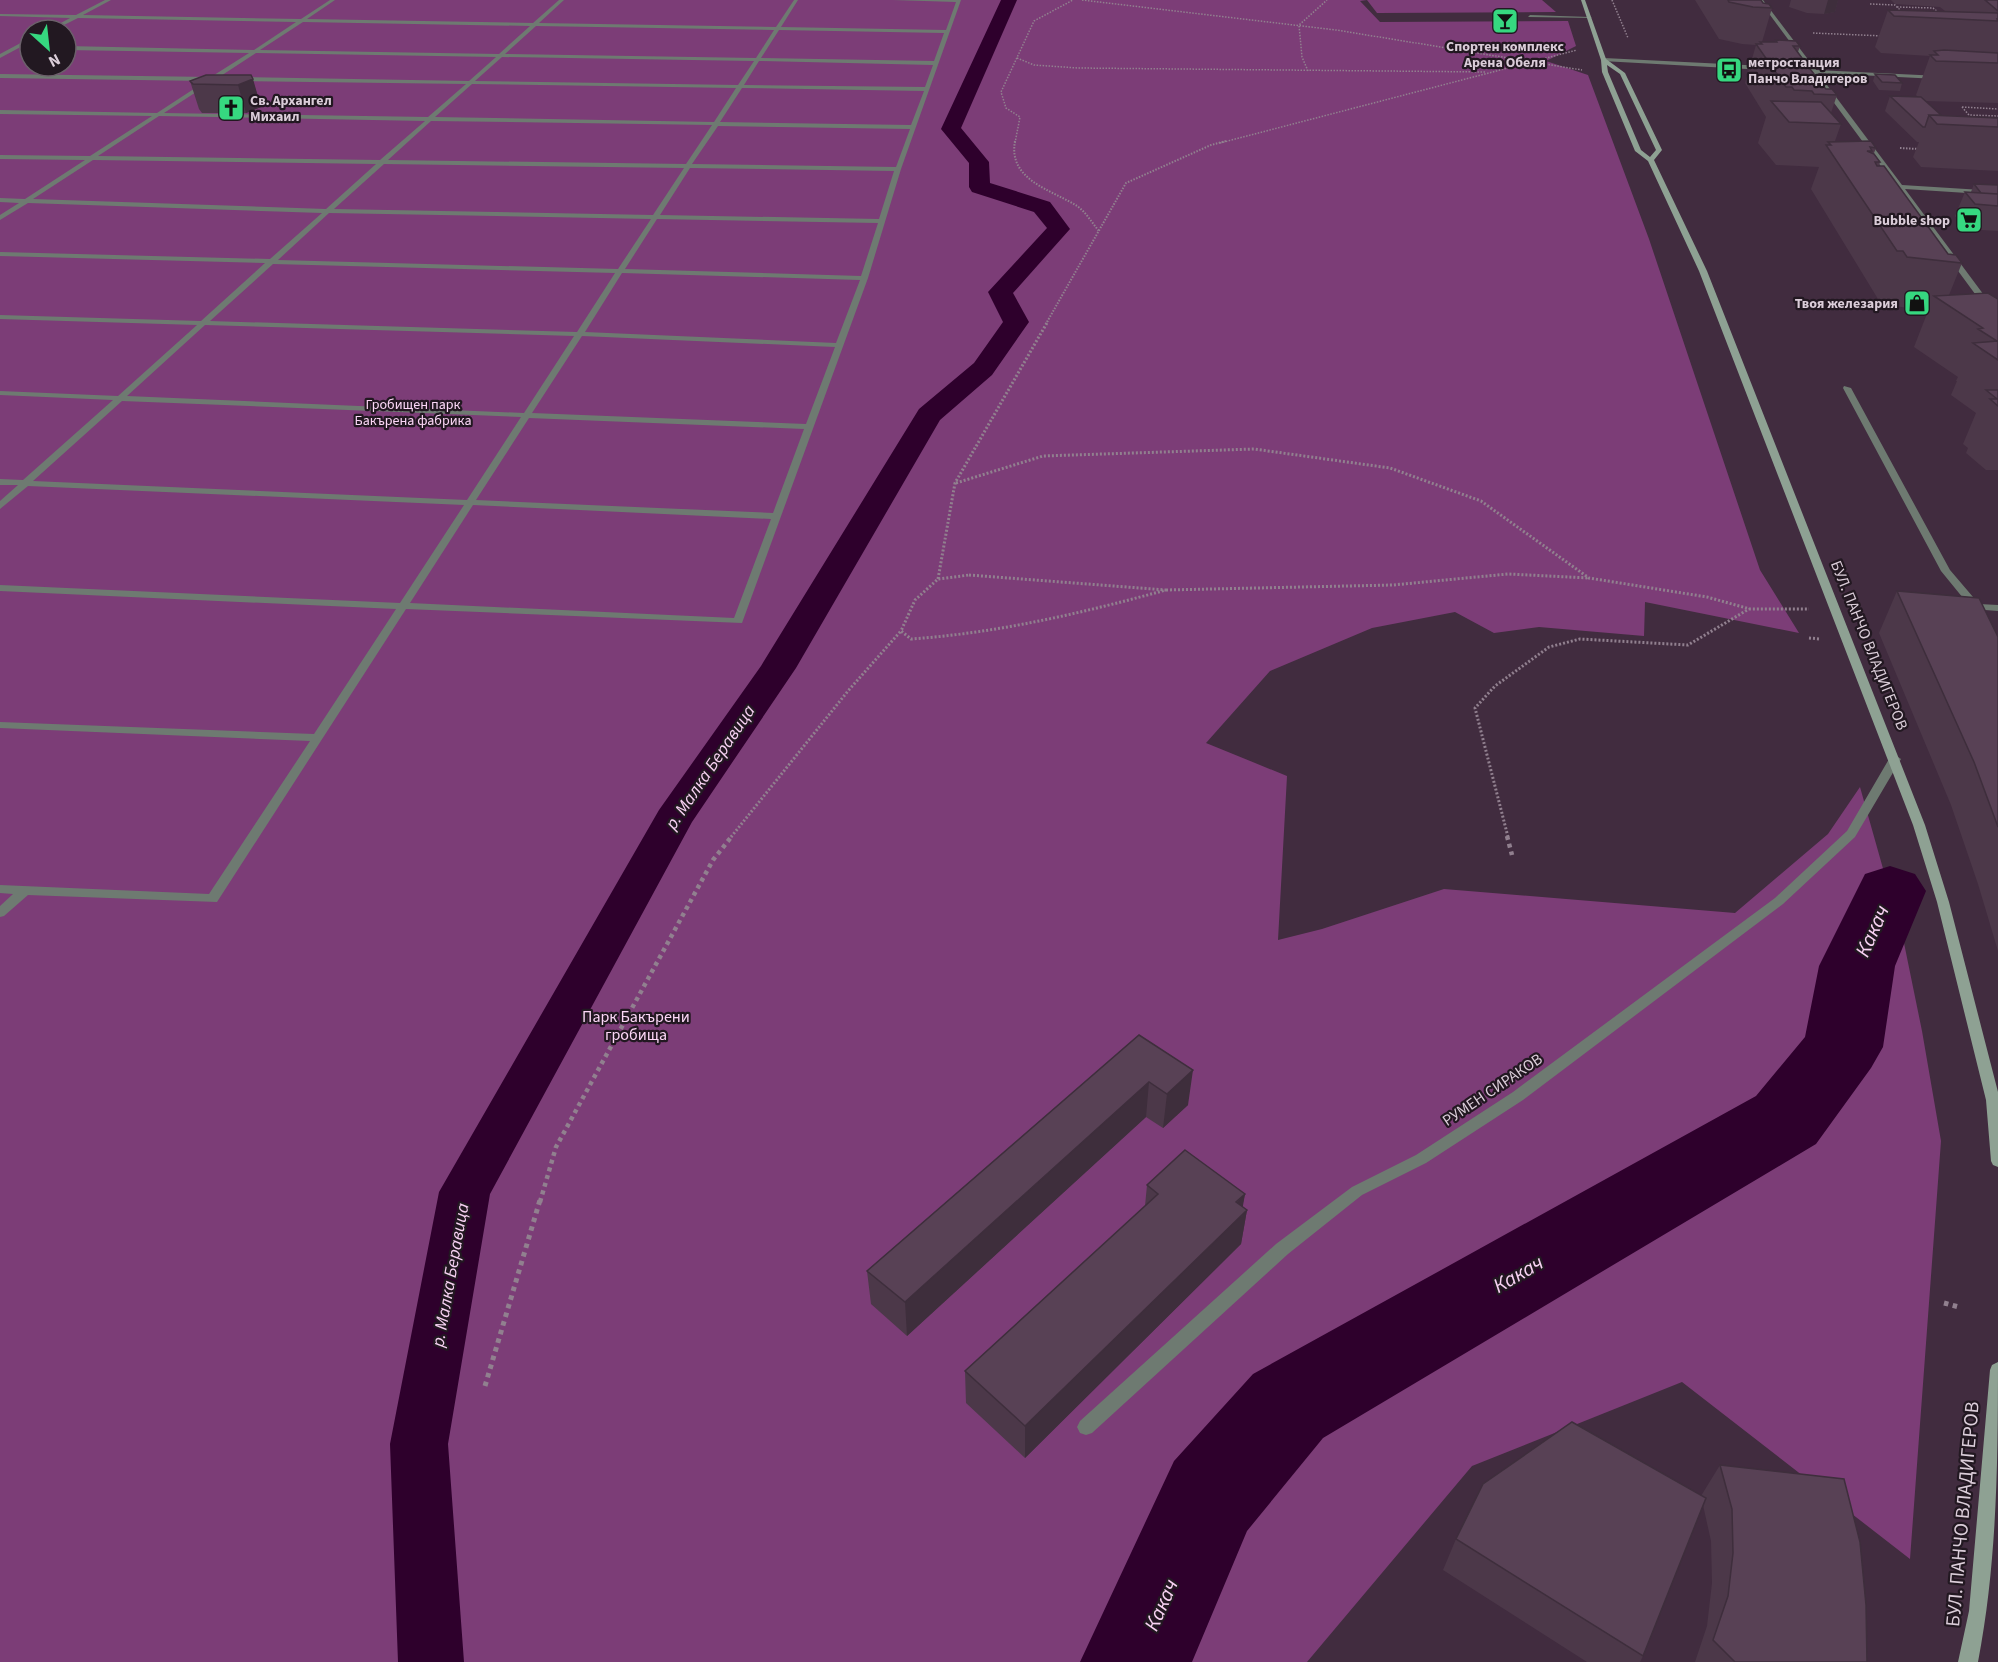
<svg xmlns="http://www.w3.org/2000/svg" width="1998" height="1662" viewBox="0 0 1998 1662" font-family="'Source Sans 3',sans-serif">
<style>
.green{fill:#7c3d77;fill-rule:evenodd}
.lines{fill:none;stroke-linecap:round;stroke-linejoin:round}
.canal{fill:#2e002c;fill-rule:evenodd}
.river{fill:#2e002c;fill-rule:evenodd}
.path-far4{stroke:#91808f;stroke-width:1.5;stroke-dasharray:1.5 1.5;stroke-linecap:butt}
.path-far3{stroke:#91808f;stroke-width:2;stroke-dasharray:1.5 1.5;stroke-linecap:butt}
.path-far2{stroke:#91808f;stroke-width:3;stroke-dasharray:2 2;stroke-linecap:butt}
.path-far1{stroke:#91808f;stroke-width:4.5;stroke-dasharray:4 4;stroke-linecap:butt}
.path{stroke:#91808f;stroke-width:5;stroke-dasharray:4.5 4.5;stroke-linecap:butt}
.lane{fill:#6e7a71;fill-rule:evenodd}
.street{fill:#6e7a71;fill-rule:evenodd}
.secondary{fill:#8ea193;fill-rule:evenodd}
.wall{fill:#4c3849}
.shaded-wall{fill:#3e2e3c}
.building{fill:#584155;stroke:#3e2e3c;stroke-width:1.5}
.labels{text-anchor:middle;stroke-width:4.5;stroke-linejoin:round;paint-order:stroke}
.far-poi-label{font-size:14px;font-weight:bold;fill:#dbcdd9;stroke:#221821;text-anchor:start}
.far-park-label{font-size:14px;fill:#fcd7f7;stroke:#221821}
.street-label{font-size:16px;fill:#dbcdd9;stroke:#221821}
.park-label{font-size:16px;fill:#fcd7f7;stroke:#221821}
.water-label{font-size:18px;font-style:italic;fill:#f8d2f3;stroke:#221821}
.near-street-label{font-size:20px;fill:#dbcdd9;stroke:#221821}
.near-water-label{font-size:21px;font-style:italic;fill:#f8d2f3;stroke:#221821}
</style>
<rect width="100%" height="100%" fill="#412c3f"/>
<path class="green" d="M0 0H1542L1556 12 1377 13 1367 0 1360 1 1380 22 1568 21 1576 46 1546 61 1588 75 1649 239 1760 570 1799 633 1645 602 1644 636 1539 627 1494 633 1455 612 1372 628 1270 671 1206 743 1287 776 1278 940 1322 929 1444 889 1735 913 1828 834 1860 787 1904 943 1922 1031 1941 1141 1910 1559 1682 1382 1472 1466 1307 1662H0ZM30 30H66V66H30Z"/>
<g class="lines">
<path class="canal" d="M1001 0H1017L961 128 989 162 990 183 1050 202 1070 229 1013 293 1029 322 992 375 940 420 796 668 692 822 490 1194 448 1444 464 1662H398L390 1444 439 1192 659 810 761 666 919 409 974 363 1003 322 988 292 1047 228 1034 212 972 192 969 187V163L941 129Z"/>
<path class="river" d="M1890 866 1915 874 1926 891 1895 966 1883 1047 1871 1068 1816 1144 1323 1438 1247 1531 1192 1662H1080L1174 1461 1253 1374 1756 1096 1805 1037 1819 966 1865 874Z"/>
<path class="path-far4" d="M1082 0 1336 30 1582 70
M1612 0 1628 38
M1870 4 1895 5 1902 12
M1897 7 1933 8 1939 13
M1813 33 1884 36
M1017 58 1034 65 1078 68 1486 72
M1308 71 1302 57 1299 25 1327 0
M1962 107 1969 115 1998 116
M1962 107 1998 109
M1015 143 1020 117 1006 108 1001 92 1034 21 1073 0
M1220 143 1577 50"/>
<path class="path-far3" d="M1015 141C1008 180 1050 189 1077 206 1086 212 1092 223 1099 231
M1900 148 1919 149
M1047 322 1126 183 1211 145 1226 141"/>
<path class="path-far2" d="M956 483 1043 456 1254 449 1390 468 1481 501 1589 578 1707 597 1750 609H1809
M969 575 1166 590C1082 613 998 633 911 639L901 631 915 600 938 579Z
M938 579 955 483 1048 321
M1166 590 1393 585 1508 574 1589 578
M1809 638 1820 639
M731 837 848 691 901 631
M1508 837 1475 708 1495 686 1549 647 1580 639 1688 645 1749 609"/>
<path class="path-far1" d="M1507 836 1512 855
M540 1202 556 1147 713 860 732 836"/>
<path class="path" d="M1944 1303 1959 1307
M485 1386 540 1200"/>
<path class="lane" d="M105 0H111L83 15 301 19 330 0H335L307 19 533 23 559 0H564L539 23 776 27 794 0H798L781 27 946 30 956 2 893 0H961L901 169 868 278 742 623 406 609 217 902 28 895 4 916 0 917V906L13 894 0 893V885L209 894 310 741 0 728V722L314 734 396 609 0 591V585L400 603 464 505 28 486 0 509V501L18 485H0V479L23 480 113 400 0 395V391L118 396 197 325 0 319V315L201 321 265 263 0 256V252L270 259 322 213 28 203 0 220V215L19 203 0 202V198L25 199 85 160 0 159V155L90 156 152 116 0 114V110L157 113 206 81 0 78V74L211 77 249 53 66 50V46L254 50 296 22 78 18 54 30H48L70 18 0 16V14L76 15ZM303 22 530 26 499 54 260 50ZM536 26 774 30 756 58 505 54ZM779 30 944 33 934 61 761 58ZM256 53 496 57 469 81 238 77 235 79 238 81 466 84 428 117 164 113ZM502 57 754 61 738 85 475 81ZM759 61 933 65 925 87 744 85ZM472 84 736 88 714 122 435 117ZM742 88 924 91 911 125 720 122ZM159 116 425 121 380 160 98 156ZM431 121 712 125 686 164 388 160ZM718 126 910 129 896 167 692 164ZM93 160 376 164 326 209 33 199ZM384 164 684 168 653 215 334 209ZM690 168 894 171 879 219 660 215ZM329 213 651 219 618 269 278 260ZM657 219 878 223 861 276 625 269ZM273 264 615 273 577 332 210 321ZM622 273 860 280 836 343 585 332ZM205 325 574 336 524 413 127 396ZM582 336 835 347 806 424 532 413ZM122 401 521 417 467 500 33 481ZM529 418 804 429 773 513 476 500ZM473 505 771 519 734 618 410 603Z
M1530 15 1590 17 1592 18 1528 17Z
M30 38V42L0 58V54Z
M1895 755 1901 759 1855 837 1783 904 1523 1100 1426 1163 1362 1195 1288 1254 1092 1433 1086 1435 1080 1433 1077 1427 1080 1421 1276 1244 1352 1187 1416 1155 1513 1092 1775 898 1847 831 1889 759Z"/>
<path class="street" d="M1759 0H1763L1816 70 1940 76 1938 79 1818 73 1902 185 1998 191V195L1905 189 1998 314V321H1995L1812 73 1807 72V70L1810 69Z
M1604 58 1765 66 1768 68 1765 70 1602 61Z
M1844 386 1851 388 1950 570 1979 604 1998 605V611L1972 609 1941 571 1843 388Z"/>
<path class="secondary" d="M1581 0H1585L1606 59 1625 73 1662 150 1654 160 1707 271 1925 825 1949 902 1998 1092V1167L1993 1165 1991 1161 1986 1100 1937 902 1913 825 1699 271 1648 161 1635 151 1602 72 1601 60ZM1607 65 1620 74 1656 150 1650 157 1641 150 1608 72Z
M1998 1362C1998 1463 1997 1563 1978 1662H1958L1969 1611 1990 1370 1992 1365Z"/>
</g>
<path class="wall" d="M1695 0H1761L1763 3 1772 8 1762 42H1775L1776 40 1800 46 1798 52 1826 89 1837 95 1831 113 1841 124 1835 141 1876 148 1874 153 1880 162 1879 166 1948 254 1962 263 1949 295 1998 299V470H1986L1966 453 1968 448 1963 444 1976 413 1951 395 1957 381H1956L1958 377 1914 347 1928 311 1888 305 1885 300 1878 299 1811 189 1819 167 1776 165 1758 143 1766 117 1745 83 1756 45 1742 44 1719 39Z
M1791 0H1838L1835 12 1824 14 1807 13 1789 7Z
M1891 0H1998V103L1925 101 1941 115 1998 118V171L1921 167 1913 157 1919 142H1917L1885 111 1890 96 1918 97 1916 95 1930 56 1881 53 1875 47 1888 10 1945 11 1940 7 1895 4Z
M1875 74 1902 83 1900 91 1879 90 1873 81Z
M251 75 261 107 246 113H202L199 109 190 81Z
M1974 184 1998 185V231L1965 229 1955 216 1965 192H1971Z
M1897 591 1998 637V951L1978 884 1951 805 1879 633Z
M1139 1035 1188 1105 1163 1128 1146 1117 907 1336 871 1304 867 1271Z
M1147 1185 1245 1194 1242 1207 1247 1210 1241 1244 1025 1458 966 1403 965 1371 1145 1206Z
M1720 1465 1867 1662H1695L1707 1626 1712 1583 1711 1541 1703 1505 1643 1656 1640 1662H1587L1443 1570 1456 1539 1701 1496Z"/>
<path class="shaded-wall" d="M1828 0H1838L1835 12 1824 14Z
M253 79 261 107 246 113 238 85Z
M1193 1070 1188 1105 1163 1128 1167 1094Z
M1149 1082 1146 1117 907 1336 905 1302Z
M1245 1194 1241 1217 1247 1210 1241 1244 1025 1458V1426Z"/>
<path class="building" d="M1728 0H1761L1763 3 1769 4 1772 8 1753 7 1729 2Z
M1985 0H1998V11Z
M1888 10 1998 13V19H1997L1998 21 1894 16Z
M1776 40 1796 41 1800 46H1793L1822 85 1826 89H1832L1837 95 1814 94 1812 91 1794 90 1792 87H1786L1756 44H1762L1760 42H1777Z
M1944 50 1998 53V63L1936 61 1930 55H1938L1934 51Z
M1875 74 1895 75 1902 83 1882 82Z
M206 75H251L253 79 238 85 193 84 190 81Z
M1890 96 1921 97 1941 115H1929L1925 127H1923Z
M1771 101 1821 102 1841 124 1789 122Z
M1929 115 1998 118V127L1937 124Z
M1871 141 1876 148 1870 147 1872 151H1867L1874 154 1880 162H1875L1877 166H1884L1948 254 1956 255 1962 263 1907 257 1903 251H1897L1826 145H1831L1828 142Z
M1974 184 1998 185V194L1981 193Z
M1965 192 1998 194V206L1975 204Z
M1988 293 1998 299V360L1973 343 1997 341 1978 329 1983 328 1934 296Z
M1986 390H1998V406L1990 399H1997Z
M1897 591 1979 598 1998 637V827L1974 762Z
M1139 1035 1193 1070 1167 1094 1149 1082 905 1302 867 1271Z
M1185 1150 1245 1194 1236 1202 1247 1210 1025 1426 965 1371 1158 1194 1147 1185Z
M1572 1422 1706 1498 1643 1656 1456 1539 1483 1484Z
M1720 1465 1844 1479 1860 1542 1866 1605 1867 1662H1735L1713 1640 1728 1596 1733 1553 1732 1509Z"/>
<defs>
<symbol id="bar-square" viewBox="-11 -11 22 22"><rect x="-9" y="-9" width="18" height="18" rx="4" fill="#36d880" stroke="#221821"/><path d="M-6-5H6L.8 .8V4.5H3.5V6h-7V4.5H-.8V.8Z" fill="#111"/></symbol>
<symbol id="bus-square" viewBox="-11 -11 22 22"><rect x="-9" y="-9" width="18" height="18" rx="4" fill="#36d880" stroke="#221821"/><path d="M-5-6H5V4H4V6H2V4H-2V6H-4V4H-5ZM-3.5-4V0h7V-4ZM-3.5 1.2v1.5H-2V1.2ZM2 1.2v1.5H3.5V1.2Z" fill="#111"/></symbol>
<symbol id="church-square" viewBox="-11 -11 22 22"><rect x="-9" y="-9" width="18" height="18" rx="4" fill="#36d880" stroke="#221821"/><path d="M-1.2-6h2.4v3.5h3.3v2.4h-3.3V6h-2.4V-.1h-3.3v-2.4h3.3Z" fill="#111"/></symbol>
<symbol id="supermarket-square" viewBox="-11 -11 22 22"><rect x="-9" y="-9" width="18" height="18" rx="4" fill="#36d880" stroke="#221821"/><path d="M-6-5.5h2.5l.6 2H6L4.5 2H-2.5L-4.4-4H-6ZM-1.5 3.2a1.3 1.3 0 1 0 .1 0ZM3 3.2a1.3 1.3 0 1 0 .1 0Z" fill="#111"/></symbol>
<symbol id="shop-square" viewBox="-11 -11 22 22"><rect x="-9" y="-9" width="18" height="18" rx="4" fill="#36d880" stroke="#221821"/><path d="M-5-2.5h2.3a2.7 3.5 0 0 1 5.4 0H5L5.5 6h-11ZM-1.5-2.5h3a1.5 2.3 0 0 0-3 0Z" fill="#111"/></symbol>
</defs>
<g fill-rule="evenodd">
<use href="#bar-square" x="1490" y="6" width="30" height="30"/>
<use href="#bus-square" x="1714" y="55" width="30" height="30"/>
<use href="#church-square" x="216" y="93" width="30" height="30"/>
<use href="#supermarket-square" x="1954" y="205" width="30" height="30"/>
<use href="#shop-square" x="1902" y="288" width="30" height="30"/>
</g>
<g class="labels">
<g class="far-poi-label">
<text x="1505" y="51" text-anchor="middle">Спортен комплекс<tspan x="1505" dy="16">Арена Обеля</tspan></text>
<text x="1748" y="67">метростанция<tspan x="1748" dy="16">Панчо Владигеров</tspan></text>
<text x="250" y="105">Св. Архангел<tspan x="250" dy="16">Михаил</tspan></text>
<text x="1950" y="225" text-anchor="end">Bubble shop</text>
<text x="1898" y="308" text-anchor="end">Твоя железария</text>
</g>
<g class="far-park-label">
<text x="413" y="409">Гробищен парк<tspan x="413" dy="16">Бакърена фабрика</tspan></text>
</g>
<g class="street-label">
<text transform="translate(1870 645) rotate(68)" y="6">БУЛ. ПАНЧО ВЛАДИГЕРОВ</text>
<text transform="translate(1492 1089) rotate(-34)" y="6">РУМЕН СИРАКОВ</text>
</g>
<g class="park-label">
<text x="636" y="1022">Парк Бакърени<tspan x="636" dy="18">гробища</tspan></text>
</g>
<g class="water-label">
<text transform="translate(710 767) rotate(-56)" y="6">р. Малка Беравица</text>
<text transform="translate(450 1275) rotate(-80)" y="6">р. Малка Беравица</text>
</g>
<g class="near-street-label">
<text transform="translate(1962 1514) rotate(-85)" y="7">БУЛ. ПАНЧО ВЛАДИГЕРОВ</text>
</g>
<g class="near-water-label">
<text transform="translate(1872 931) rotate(-66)" y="7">Какач</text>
<text transform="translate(1518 1274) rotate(-30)" y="7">Какач</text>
<text transform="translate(1161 1605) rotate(-66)" y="7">Какач</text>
</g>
</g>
<g transform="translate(48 48) rotate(153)"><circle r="28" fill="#221821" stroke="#6c606b" stroke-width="1.5"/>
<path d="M0-4.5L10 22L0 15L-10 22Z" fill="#36d880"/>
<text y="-9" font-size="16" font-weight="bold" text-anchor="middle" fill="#dbcdd9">N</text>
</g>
</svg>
